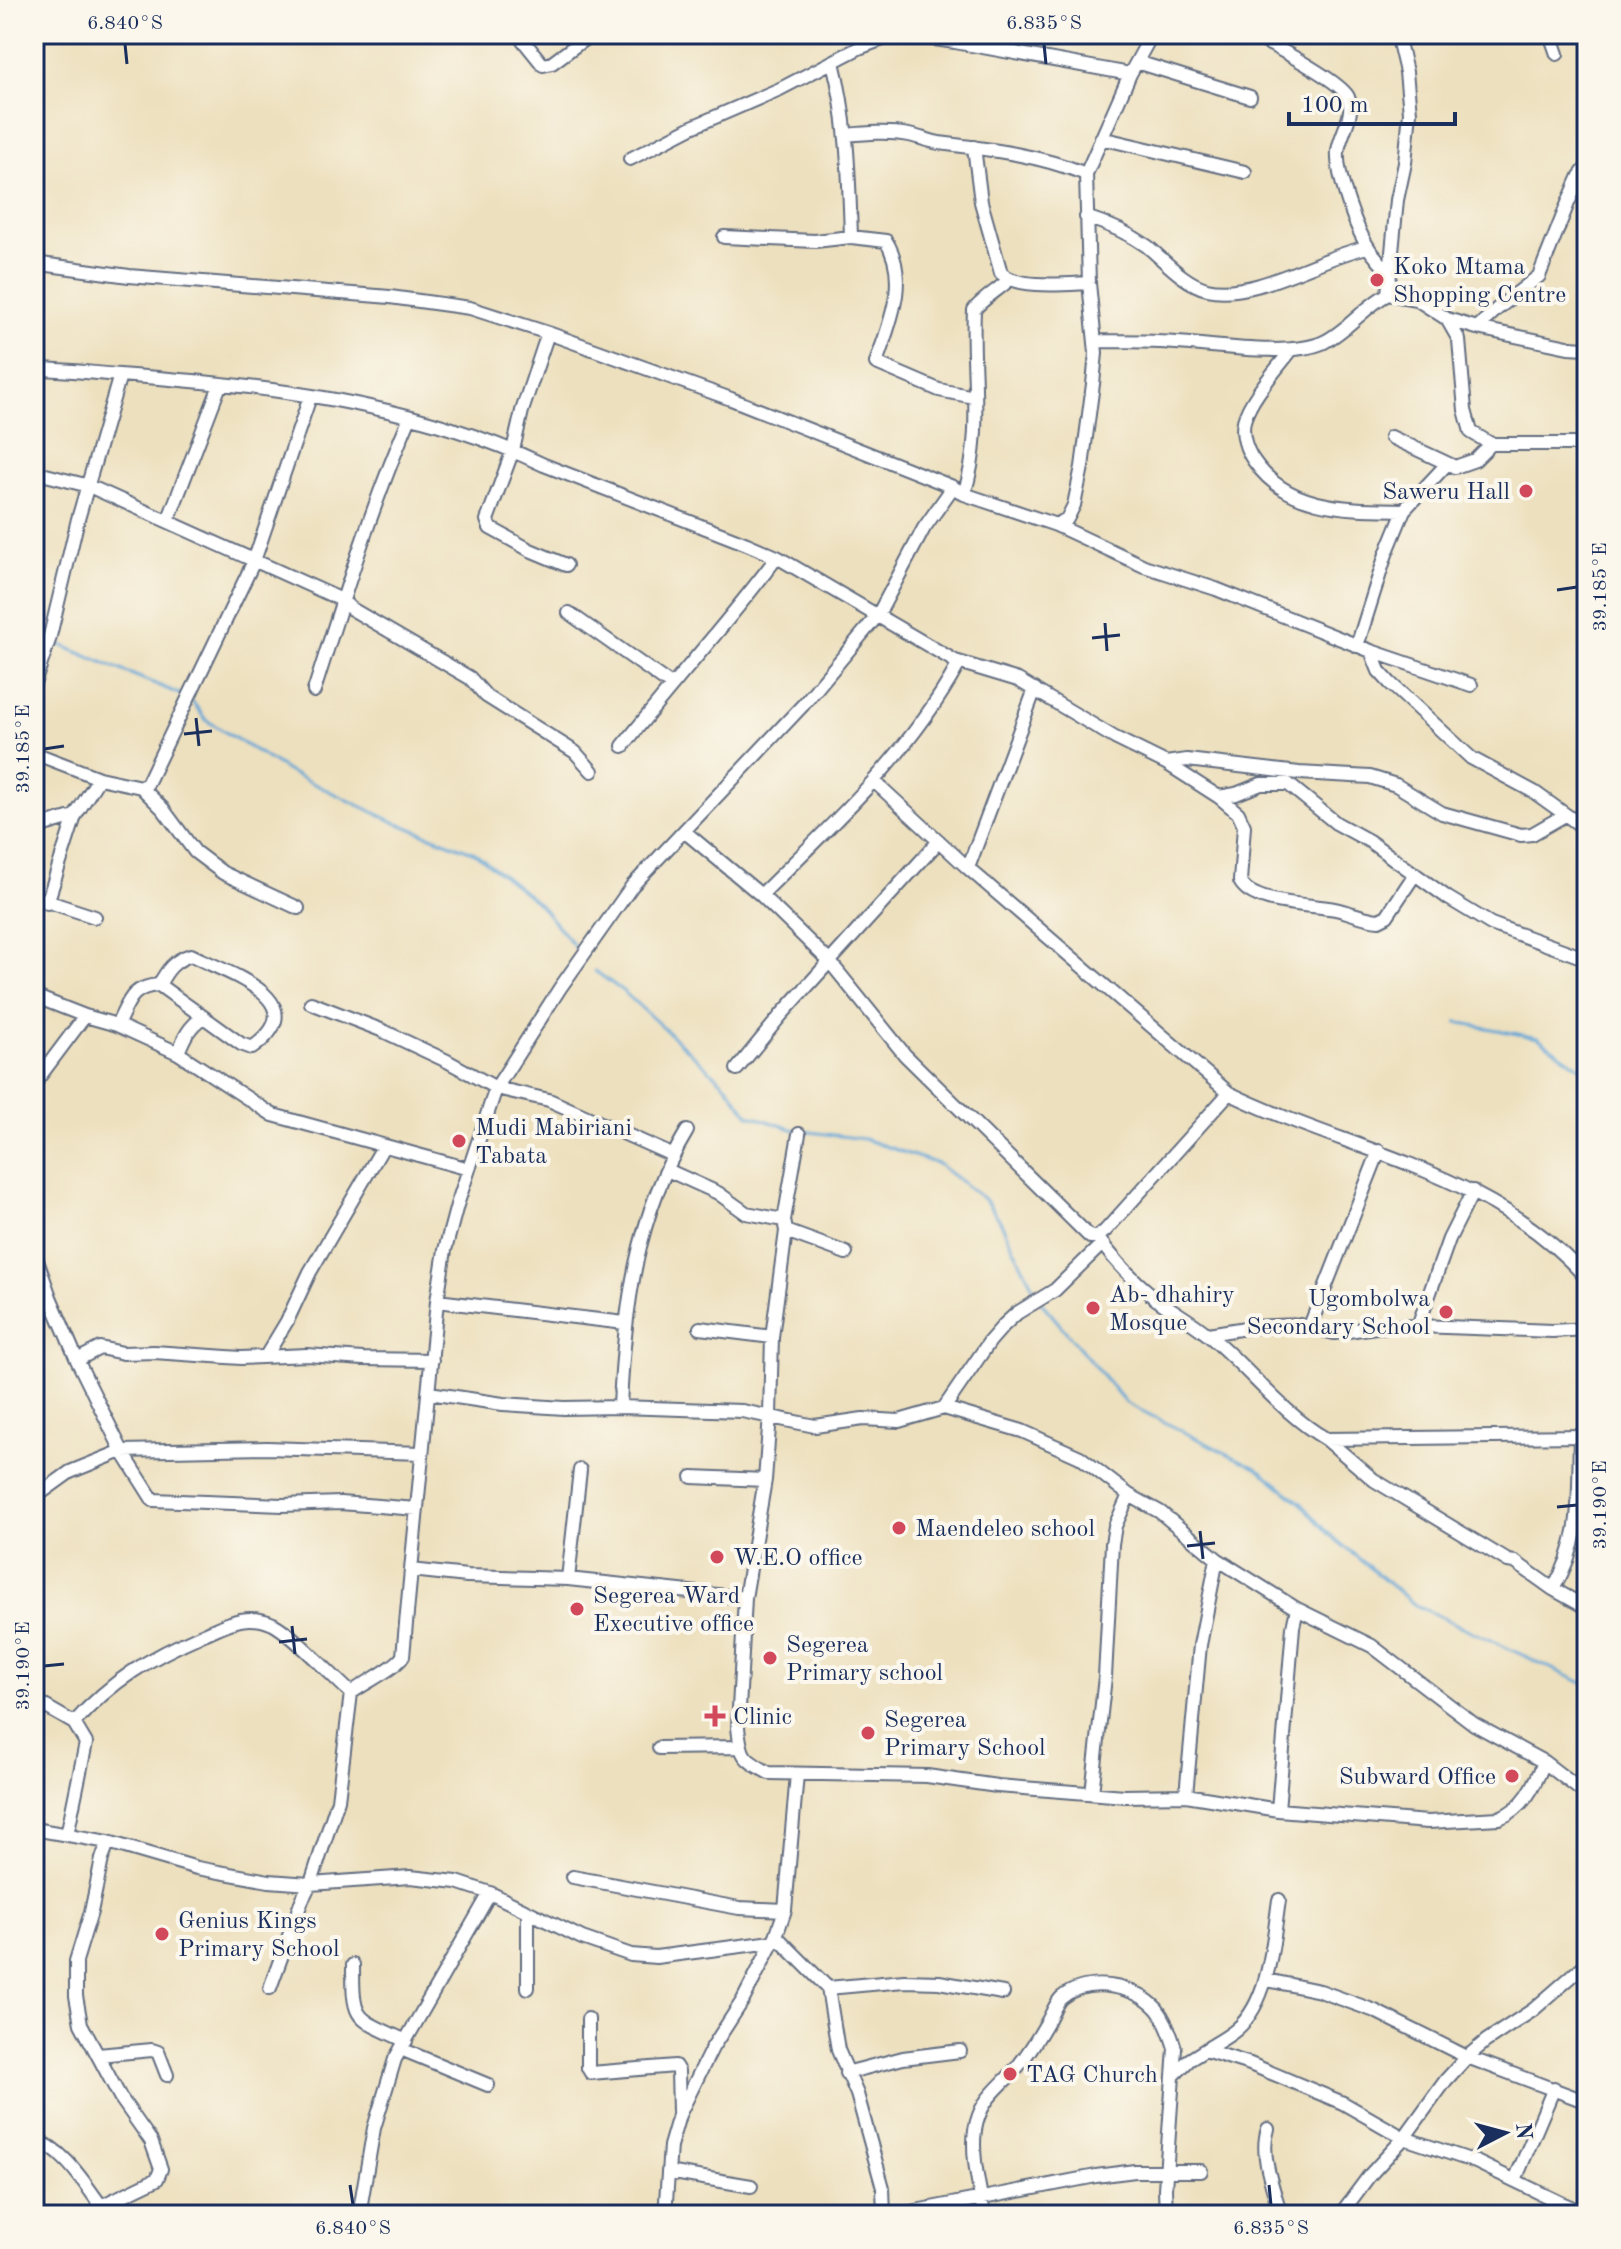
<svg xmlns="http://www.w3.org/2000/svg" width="1621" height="2249" viewBox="0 0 1621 2249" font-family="'Old Standard TT',serif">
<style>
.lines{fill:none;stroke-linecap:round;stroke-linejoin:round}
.stream{stroke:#62a5d6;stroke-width:3}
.minor-casing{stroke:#646d80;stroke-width:16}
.minor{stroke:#fff;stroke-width:12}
.ticks{fill:none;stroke:#1b2f5e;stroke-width:3}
.poi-dot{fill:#d1495b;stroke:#fbf7ec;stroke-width:3}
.labels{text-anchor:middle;stroke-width:8;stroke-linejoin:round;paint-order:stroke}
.poi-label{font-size:24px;fill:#1b2f5e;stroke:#fbf7ec;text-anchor:start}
.neatline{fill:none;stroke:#1b2f5e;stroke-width:3}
.ticks-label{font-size:20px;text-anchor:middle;fill:#1b2f5e}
</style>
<rect width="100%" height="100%" fill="#fbf7ec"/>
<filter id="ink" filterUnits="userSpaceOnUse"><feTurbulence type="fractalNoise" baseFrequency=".0125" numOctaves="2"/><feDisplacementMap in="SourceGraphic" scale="16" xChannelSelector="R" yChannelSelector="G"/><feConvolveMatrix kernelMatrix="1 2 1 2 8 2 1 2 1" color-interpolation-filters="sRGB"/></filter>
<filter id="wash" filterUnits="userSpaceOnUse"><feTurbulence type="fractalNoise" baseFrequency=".006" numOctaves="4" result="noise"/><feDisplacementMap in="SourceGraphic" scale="32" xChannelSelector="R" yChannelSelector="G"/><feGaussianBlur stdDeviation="1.8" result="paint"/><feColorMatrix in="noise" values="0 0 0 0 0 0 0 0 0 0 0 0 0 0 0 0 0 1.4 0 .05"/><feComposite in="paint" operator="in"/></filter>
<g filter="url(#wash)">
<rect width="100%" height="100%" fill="#ede0be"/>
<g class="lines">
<path class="stream" d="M34 634 44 638
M51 641 184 696
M191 700 206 720 289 772 394 822 475 853 539 904 575 947
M595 971 624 992 726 1085 749 1115 795 1130 864 1139 938 1164 985 1200 999 1219 1037 1295
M1457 1022 1538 1038 1587 1072
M1041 1302 1126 1403 1260 1470 1302 1504 1329 1534 1415 1605 1587 1685"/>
</g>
</g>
<g filter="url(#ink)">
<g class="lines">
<defs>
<path id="minor" d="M518 34 543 65 552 63 591 34
M1251 34C1270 44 1341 81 1348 97 1356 114 1340 134 1338 151 1336 174 1356 230 1370 250 1376 258 1383 266 1390 273
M1550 34 1557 54
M833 62C848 120 849 178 851 237
M1137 62 1250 97
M846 135C867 133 888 131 909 135 919 137 929 141 939 143 989 149 1039 155 1086 174
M1101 138 1245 172
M974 147 981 202 1001 273C1017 289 1066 284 1089 283
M630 159 692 127 780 89 859 48 891 36 907 35 955 42 1130 74
M1086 217C1108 224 1127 232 1147 246 1164 260 1185 284 1207 289 1255 300 1321 256 1368 247
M724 237 815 241 851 237 886 241C910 280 889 324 876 363L939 390 974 397
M34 263 129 276 390 297 470 308 548 333 731 399 953 487 964 494 1056 525 1067 519 1074 505 1082 467 1093 384 1096 353 1089 283 1086 174 1130 74 1152 34
M1388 294 1397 200 1405 163 1410 112 1406 72 1397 34
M1447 319 1459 340 1465 410 1471 432 1491 444H1587
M1477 328 1497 309 1539 276 1568 203 1580 176 1587 167
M548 333 522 411 513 450 487 520 490 528 530 550 566 565
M1095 341C1122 341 1149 341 1176 343 1213 345 1291 358 1324 342 1348 330 1364 307 1388 294L1416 299 1447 319 1477 328 1568 347 1587 348
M1292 349C1278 368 1250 398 1244 421 1241 434 1246 450 1254 461 1288 511 1349 509 1404 510L1446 465
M34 369C62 369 91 373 119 375 262 385 413 402 544 465L747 544 777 557 955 661 957 667C907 757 832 824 761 895
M1391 437 1455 467 1475 460 1491 444
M34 472 89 486 342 600 350 608 470 678 486 696 575 752 592 771
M964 494C984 435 971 372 974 310 980 301 999 289 1009 280
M168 521 220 385
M1056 525 1144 566 1216 589 1371 651 1471 685
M569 613 671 685
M1357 646 1386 554 1404 510
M1371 651 1379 671 1390 683 1471 758 1534 792 1587 830
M955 661 1018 680 1115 738 1166 763 1219 797 1238 813 1244 826 1240 881C1251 905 1311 904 1335 909 1350 912 1364 919 1379 920L1387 916 1415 874
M34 684 49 640 78 519 120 375
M314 691C343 599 372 505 410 417
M623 746C673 682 728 623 777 557
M34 753 99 778 141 787 147 784 254 561 310 397
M1166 763 1187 760 1299 773 1370 777 1396 785 1442 813 1521 835 1532 834 1565 815
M875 782 968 868 1229 1093C1350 1152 1495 1172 1587 1279
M141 787 163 809 195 852 223 873 298 908
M1219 797 1236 794 1261 784H1288L1336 823 1369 841 1448 898 1491 924 1587 959
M34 828 75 816 99 778
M684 831 761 895 830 962 905 1055 1090 1237H1097L1105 1231 1229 1093
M968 868 1035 689
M34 897 95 917
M47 903 75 816
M34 996 85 1016 117 1025 178 1053 273 1115 469 1169
M311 1003 381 1030 447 1061 496 1088 549 1100 672 1155
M117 1025C129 1002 130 987 159 985L241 1044 252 1048C318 1001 229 974 191 955 174 960 167 970 159 985
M178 1053C184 1037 189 1027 203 1017
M737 1069 782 1014 939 841
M34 1084 85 1016
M667 1170 718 1193 746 1213 784 1220 786 1231 772 1337 770 1415 765 1480 745 1598 738 1727C741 1757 743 1759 769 1773L927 1776 997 1786 1125 1796 1186 1795 1278 1810 1428 1822 1499 1818C1524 1809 1535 1785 1544 1762
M784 1220 799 1134
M786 1231 846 1253
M1097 1237C1114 1260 1134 1281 1156 1299 1173 1311 1191 1321 1207 1334 1248 1367 1280 1412 1326 1439L1587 1436
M34 1252 50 1297 77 1360 122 1451 153 1500 282 1505 340 1503 417 1509
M437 1301 625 1323
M1310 1326 1379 1151
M1418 1326 1449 1239 1473 1191
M700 1328 772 1337
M1208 1334 1252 1327 1300 1325 1334 1333 1376 1327 1418 1326 1552 1331 1587 1329
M266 1356 287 1321 310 1272 383 1147
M77 1360 100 1348 123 1353 154 1352 241 1358 307 1355 363 1359 432 1360
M429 1393 503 1404 564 1408 620 1407 742 1411 815 1426 863 1419 899 1421 944 1408 1022 1431 1080 1457 1129 1495 1160 1512 1217 1559 1297 1609 1372 1646 1474 1724 1544 1762 1587 1795
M620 1407C624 1311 636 1215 687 1131
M944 1408 990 1341 1004 1325 1017 1313 1055 1290 1102 1244
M1326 1439 1374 1480 1508 1561 1515 1562 1553 1589 1587 1608
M692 1477 765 1480
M34 1498 70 1472 122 1451 267 1448 421 1453
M568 1579 580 1470
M1553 1589C1584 1539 1578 1493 1580 1435
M745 1598 568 1579 467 1576 411 1570 437 1301 445 1250 457 1205 496 1088 560 988 632 886 803 705 878 615 924 528 953 487
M34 1700 74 1723 86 1743 67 1835
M74 1723C112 1680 151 1657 204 1634 227 1624 247 1612 273 1624 293 1634 332 1676 351 1693
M659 1748 740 1747
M1092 1793 1105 1677 1112 1544 1115 1526 1129 1495
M1186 1795 1200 1645 1217 1559
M1278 1810 1293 1627 1297 1609
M34 1829 108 1842 197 1868 269 1881 310 1884 410 1877 457 1882 490 1893 582 1938 631 1955 656 1957 772 1942
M573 1877 739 1908 785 1910
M776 1936 828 1988 838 2050 857 2094 883 2188 884 2215
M353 1965C353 2023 355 2017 406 2041
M1267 1980 1320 1991 1375 2011 1467 2057 1587 2102
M270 1988 302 1900 312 1880 338 1800 351 1693C365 1682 395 1669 403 1656L411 1570
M528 1988V1914
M828 1988 904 1981 939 1982 1003 1993
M588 2019V2068L591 2073 675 2066 678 2071 679 2111
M401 2049 488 2085
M1205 2050C1216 2043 1228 2037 1237 2029 1270 2000 1273 1940 1279 1900
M98 2055 152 2050 158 2052 167 2075
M846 2073 903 2058 960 2051
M1174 2075 1189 2060 1205 2050 1250 2064 1343 2103 1404 2138 1476 2162 1559 2202
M1268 2129C1259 2155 1274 2190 1281 2215
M34 2140C66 2148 88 2190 108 2215
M668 2172 751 2186
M1515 2180 1554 2088
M101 2206 157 2179 161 2169 151 2141 120 2097 81 2024 76 1996V1961L91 1912 102 1859 108 1842
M359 2215 374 2128 395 2059 490 1893
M665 2215 670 2146 679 2115 712 2048 743 2000 776 1936 785 1910 797 1774
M895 2215 1096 2176 1135 2171H1201
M984 2215C980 2188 971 2157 975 2130 981 2096 1000 2089 1019 2065 1029 2052 1038 2038 1046 2024 1051 2017 1055 2004 1061 1998 1088 1976 1135 1985 1157 2009 1166 2020 1171 2035 1175 2048L1165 2189 1166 2215
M1340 2215 1369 2176 1404 2138 1446 2080 1467 2057 1486 2041 1533 2010 1587 1963
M1543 2215 1559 2202 1587 2214"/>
</defs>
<use href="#minor" class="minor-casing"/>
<use href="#minor" class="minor"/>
</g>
</g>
<path class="ticks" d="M125 44 127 64M1044 44 1046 64M1557 590 1577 587M1105 623 1107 651M1092 638 1120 635M196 718 199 746M184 734 212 731M44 749 64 746M1557 1507 1577 1505M1200 1531 1203 1559M1187 1546 1215 1543M292 1626 295 1654M279 1642 307 1639M44 1666 64 1664M350 2185 353 2205M1269 2185 1271 2205"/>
<g class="poi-dot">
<circle cx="1377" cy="280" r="8"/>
<circle cx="1526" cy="491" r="8"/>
<circle cx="459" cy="1141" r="8"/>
<circle cx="1093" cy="1308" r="8"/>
<circle cx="1446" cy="1312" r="8"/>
<circle cx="899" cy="1528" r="8"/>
<circle cx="717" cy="1557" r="8"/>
<circle cx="577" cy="1609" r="8"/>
<circle cx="770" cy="1658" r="8"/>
<path d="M711 1704h8v8h8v8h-8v8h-8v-8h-8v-8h8z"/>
<circle cx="868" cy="1733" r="8"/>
<circle cx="1512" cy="1776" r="8"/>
<circle cx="162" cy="1934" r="8"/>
<circle cx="1010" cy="2074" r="8"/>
</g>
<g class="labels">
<g class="poi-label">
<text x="1393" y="274">Koko Mtama<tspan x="1393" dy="28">Shopping Centre</tspan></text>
<text x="1510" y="499" text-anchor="end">Saweru Hall</text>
<text x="475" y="1135">Mudi Mabiriani<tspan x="475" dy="28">Tabata</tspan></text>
<text x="1109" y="1302">Ab- dhahiry<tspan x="1109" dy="28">Mosque</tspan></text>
<text x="1430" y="1306" text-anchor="end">Ugombolwa<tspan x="1430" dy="28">Secondary School</tspan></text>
<text x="915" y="1536">Maendeleo school</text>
<text x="733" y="1565">W.E.O office</text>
<text x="593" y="1603">Segerea Ward<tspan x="593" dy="28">Executive office</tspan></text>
<text x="786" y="1652">Segerea<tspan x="786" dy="28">Primary school</tspan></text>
<text x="733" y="1724">Clinic</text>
<text x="884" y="1727">Segerea<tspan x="884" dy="28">Primary School</tspan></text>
<text x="1496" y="1784" text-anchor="end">Subward Office</text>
<text x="178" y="1928">Genius Kings<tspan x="178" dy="28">Primary School</tspan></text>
<text x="1026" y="2082">TAG Church</text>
</g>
</g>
<rect width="1621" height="2249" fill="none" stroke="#fbf7ec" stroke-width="88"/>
<g transform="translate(1505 2133) rotate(84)" stroke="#fbf7ec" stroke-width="6" paint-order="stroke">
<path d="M0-6L14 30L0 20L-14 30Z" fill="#1b2f5e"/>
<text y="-12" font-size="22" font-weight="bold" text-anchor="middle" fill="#1b2f5e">N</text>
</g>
<path d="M1289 112v12h166v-12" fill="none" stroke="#1b2f5e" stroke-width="4"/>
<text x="1301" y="112" font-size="24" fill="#1b2f5e" stroke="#fbf7ec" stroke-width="6" paint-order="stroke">100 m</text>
<rect x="44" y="44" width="1533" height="2161" class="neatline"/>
<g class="ticks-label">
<text x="125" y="29">6.840°S</text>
<text x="1044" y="29">6.835°S</text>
<text transform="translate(1599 587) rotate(-90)" y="7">39.185°E</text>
<text transform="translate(22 749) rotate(-90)" y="7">39.185°E</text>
<text transform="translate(1599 1505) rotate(-90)" y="7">39.190°E</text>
<text transform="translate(22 1666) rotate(-90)" y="7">39.190°E</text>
<text x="353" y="2234">6.840°S</text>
<text x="1271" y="2234">6.835°S</text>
</g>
</svg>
